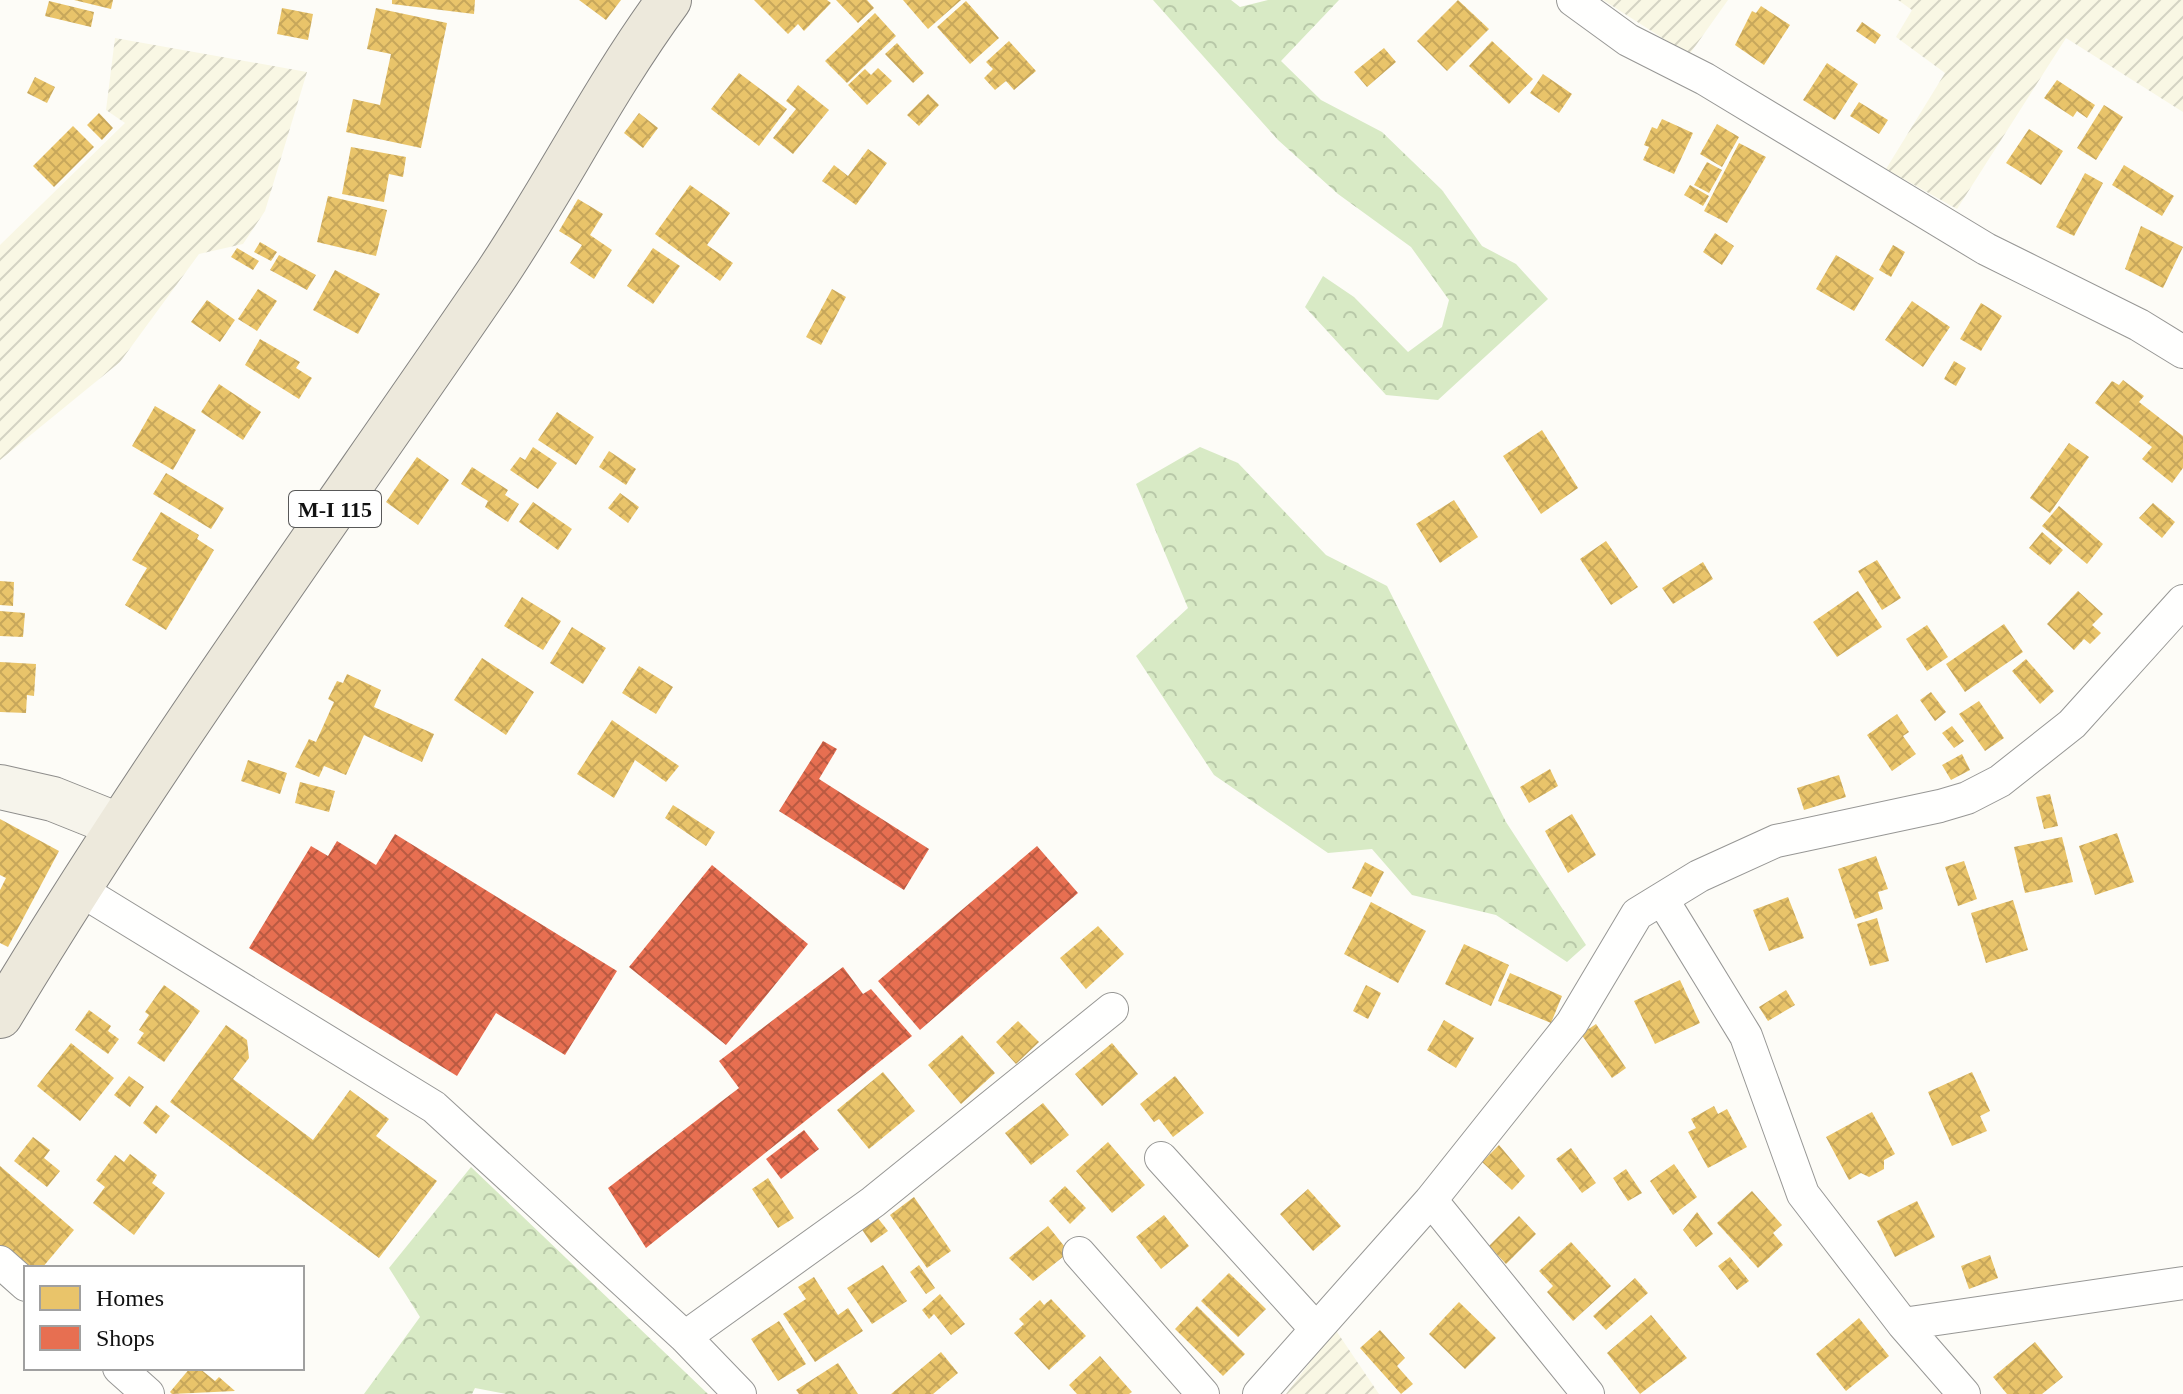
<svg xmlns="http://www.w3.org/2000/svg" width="2183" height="1394" viewBox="0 0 2183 1394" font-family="'Times New Roman',serif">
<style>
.farmland{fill:url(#farmland-furrows)}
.forest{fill:url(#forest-crowns)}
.homes{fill:url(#homes-cross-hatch)}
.shops{fill:url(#shops-cross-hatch)}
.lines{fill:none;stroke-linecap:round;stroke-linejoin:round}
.street-casing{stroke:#979795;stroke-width:34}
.secondary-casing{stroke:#8e8d8b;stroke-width:46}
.primary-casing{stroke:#858482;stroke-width:46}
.street{stroke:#fffffe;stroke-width:32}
.secondary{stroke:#f6f4eb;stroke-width:44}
.primary{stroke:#ede9dc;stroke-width:44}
.labels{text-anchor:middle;stroke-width:8;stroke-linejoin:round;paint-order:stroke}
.shield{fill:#fff;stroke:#585858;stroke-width:2}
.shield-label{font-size:22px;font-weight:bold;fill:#111}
</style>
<defs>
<pattern id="farmland-furrows" width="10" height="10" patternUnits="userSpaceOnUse" patternTransform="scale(2)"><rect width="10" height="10" fill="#f9f7e4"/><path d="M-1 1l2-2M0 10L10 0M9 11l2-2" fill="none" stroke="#d4d3c3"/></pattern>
<pattern id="forest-crowns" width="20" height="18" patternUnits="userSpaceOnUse" patternTransform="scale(2)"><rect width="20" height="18" fill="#d8eac5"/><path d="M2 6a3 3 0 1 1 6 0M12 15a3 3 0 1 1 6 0" fill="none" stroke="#b8c8a8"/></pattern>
<pattern id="homes-cross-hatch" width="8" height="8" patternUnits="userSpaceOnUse" patternTransform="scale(2)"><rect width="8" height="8" fill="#e9c46a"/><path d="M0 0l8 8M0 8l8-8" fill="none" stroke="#c7a75b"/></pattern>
<pattern id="shops-cross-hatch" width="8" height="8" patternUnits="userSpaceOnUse" patternTransform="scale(2)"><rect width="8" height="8" fill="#e76f51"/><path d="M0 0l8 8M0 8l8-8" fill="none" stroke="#ba5a42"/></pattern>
</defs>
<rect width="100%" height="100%" fill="#fdfcf7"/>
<path class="farmland" d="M1603 0H1728L1689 55Z
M1898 0H2183V112L2066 38 1957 209 1886 169 1945 73 1896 37 1912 10Z
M115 38 307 72 265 211 243 244 199 254 120 362 0 460V245L125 123 106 110Z
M1335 1329 1379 1394H1286Z"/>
<path class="forest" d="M1153 0H1231L1240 7 1268 0H1339L1281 61 1321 100 1382 132 1442 190 1482 246 1516 264 1548 299 1438 400 1386 395 1305 307 1323 276 1354 297 1408 352 1442 327 1449 300 1411 247 1338 194 1278 140Z
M1200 447 1238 463 1326 555 1387 586 1506 822 1586 945 1567 962 1496 915 1412 895 1372 849 1328 853 1214 775 1136 656 1188 608 1136 484Z
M471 1167 708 1394H506L475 1388 472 1394H364L420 1317 389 1268Z"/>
<path class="homes" d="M74 0H113L111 9Z
M392 0H475L474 14 392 4Z
M579 0H621L606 20Z
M754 0H827L831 3 804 31 798 24 788 34Z
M836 0H867L874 8 858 23Z
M903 0H961L928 29Z
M1458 0 1489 29 1447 71 1417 41Z
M49 1 94 12 91 27 45 16Z
M966 1 999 38 970 64 937 27Z
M1761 6 1790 25 1764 65 1735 45 1752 11 1756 13Z
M282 8 313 14 308 40 277 34Z
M376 8 447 23 421 148 346 132 353 99 380 105 391 54 367 49Z
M875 13 896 36 847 83 825 61Z
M1862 22 1881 35 1875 44 1856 31Z
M1009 41 1036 71 1014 90 1006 81 995 90 984 78 993 69 986 62Z
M1492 41 1533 79 1509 104 1469 66Z
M897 43 924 73 913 83 885 54Z
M1384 48 1396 62 1367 87 1354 72Z
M1827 63 1858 84 1835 120 1803 100Z
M878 68 892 81 867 105 848 85 865 69 871 75Z
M739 73 787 109 759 146 711 109Z
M1543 74 1572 94 1559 113 1530 93Z
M35 77 55 87 47 103 27 93Z
M2057 80 2095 105 2087 118 2077 111 2073 117 2044 98Z
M798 85 829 110 793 154 773 138 796 109 786 101Z
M928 94 939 105 919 126 907 115Z
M1859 102 1888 120 1879 134 1850 116Z
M2104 105 2123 117 2096 160 2077 148Z
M99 113 113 128 102 140 87 125Z
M639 113 658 128 643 148 624 133Z
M1662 119 1693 133 1674 174 1643 160 1649 147 1644 145 1652 127 1657 129Z
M1717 124 1739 137 1722 167 1700 154Z
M73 126 94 147 54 187 33 166Z
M2029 129 2063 151 2041 185 2006 163Z
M1739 143 1766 157 1727 223 1704 211Z
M351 147 406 157 403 177 389 174 384 202 342 194Z
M868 149 887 163 856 205 822 181 834 165 848 176Z
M1707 162 1722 170 1709 193 1694 185Z
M2124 165 2174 196 2162 216 2112 185Z
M2085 173 2103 183 2074 236 2056 227Z
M690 185 730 213 707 245 733 263 720 281 655 234Z
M1690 185 1709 196 1703 206 1684 195Z
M328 196 387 210 376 256 317 242Z
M578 199 603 214 590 235 612 250 594 279 570 263 582 245 559 231Z
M2141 226 2183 247 2163 288 2125 269Z
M1715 233 1734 246 1722 265 1703 252Z
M260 242 277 252 271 261 254 252Z
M1893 245 1905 252 1891 277 1879 270Z
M237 248 259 261 253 270 231 257Z
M653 248 680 266 653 304 627 286Z
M279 255 316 275 307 290 270 270Z
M1836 255 1874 278 1854 311 1816 289Z
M335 270 380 294 358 334 313 310Z
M258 289 277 301 257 331 238 319Z
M832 289 846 297 821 345 806 337Z
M207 300 235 320 220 342 191 322Z
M1912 301 1950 327 1923 367 1885 340Z
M1981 303 2002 316 1981 351 1960 339Z
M260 339 300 362 296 368 312 378 299 399 245 365Z
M1954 361 1966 368 1956 386 1944 379Z
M2123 380 2144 396 2139 402 2183 436V468L2172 483 2142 459 2152 447 2095 403 2112 381 2119 385Z
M219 384 261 412 243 440 201 412Z
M155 406 196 430 173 470 132 446Z
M557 412 594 437 576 465 538 440Z
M1542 430 1578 488 1541 514 1503 456Z
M2069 443 2089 457 2050 513 2030 498Z
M533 447 557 463 538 489 510 470 520 457 525 460Z
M609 451 636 469 626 485 599 467Z
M417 457 449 480 418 525 386 502Z
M472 467 508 490 505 495 519 504 508 522 485 507 488 501 461 484Z
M166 473 224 508 211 529 153 494Z
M620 493 639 507 628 523 608 508Z
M1454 500 1478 537 1440 563 1416 524Z
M533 502 572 529 558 550 519 522Z
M2153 503 2175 522 2162 538 2139 518Z
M2059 506 2103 544 2087 564 2042 526Z
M161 512 199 535 197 539 214 550 166 630 125 605 147 568 132 560Z
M2042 532 2063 550 2050 565 2029 548Z
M1606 541 1638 587 1611 605 1580 559Z
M1877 560 1901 598 1882 610 1858 571Z
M1703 562 1713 579 1673 604 1662 588Z
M0 581 14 582 13 606 0 605Z
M1858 591 1882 627 1837 657 1813 622Z
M2078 591 2103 614 2092 625 2101 633 2090 644 2084 639 2074 650 2047 624Z
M522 597 561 621 543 650 504 626Z
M0 611 25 613 23 637 0 636Z
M2004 624 2023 652 1965 692 1946 664Z
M1927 625 1948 657 1927 671 1906 639Z
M572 627 606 648 583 684 550 663Z
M482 658 534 692 506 735 454 700Z
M2026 659 2054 691 2040 704 2012 671Z
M0 662 36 664 34 696 27 695 26 713 0 712Z
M639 666 673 687 656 714 622 693Z
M347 674 381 690 374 707 434 734 422 762 364 735 346 775 324 766 319 777 295 767 309 739 316 742 334 702 328 699 337 681 343 683Z
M1931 692 1946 712 1935 721 1920 700Z
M1979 701 2004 738 1985 751 1959 714Z
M1897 714 1909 732 1903 736 1916 754 1892 771 1867 735Z
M612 720 679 766 666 782 635 760 614 798 577 774Z
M1952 726 1964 741 1954 748 1942 733Z
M1962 754 1970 770 1951 780 1942 765Z
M248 760 287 773 280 794 241 781Z
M1550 769 1558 786 1529 803 1520 787Z
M1839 775 1846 797 1804 810 1797 788Z
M300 782 335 791 329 812 295 803Z
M2050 794 2058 826 2044 829 2036 797Z
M673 805 715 832 706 846 665 818Z
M1572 814 1596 855 1568 873 1545 831Z
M0 819 59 851 8 947 0 943V890L6 878 0 875Z
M2117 833 2134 882 2095 895 2079 846Z
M2062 837 2073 882 2025 893 2014 847Z
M1876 856 1888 889 1878 892 1883 909 1855 919 1838 869Z
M1964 861 1977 899 1958 906 1945 867Z
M1365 862 1384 872 1371 897 1352 888Z
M1788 897 1804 938 1769 951 1753 910Z
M2013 900 2028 950 1986 963 1971 913Z
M1371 902 1426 931 1398 983 1344 954Z
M1877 918 1889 961 1870 966 1857 924Z
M1098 926 1124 954 1086 989 1060 958Z
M1464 944 1509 965 1491 1006 1445 984Z
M1510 973 1562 996 1551 1023 1498 1001Z
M1680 980 1700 1023 1655 1044 1634 1001Z
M164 985 200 1011 164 1062 137 1043 144 1033 139 1030 149 1015 145 1012Z
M1366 985 1381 993 1368 1019 1353 1011Z
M1786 990 1795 1005 1768 1021 1759 1007Z
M89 1010 111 1026 108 1031 119 1039 108 1054 75 1030Z
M1444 1020 1474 1038 1456 1068 1427 1050Z
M1018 1021 1039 1042 1016 1064 996 1042Z
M1596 1024 1626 1068 1612 1078 1581 1034Z
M226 1025 247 1040 249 1058 233 1079 313 1140 350 1090 389 1119 376 1136 437 1181 379 1258 170 1102Z
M962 1035 995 1073 961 1104 928 1065Z
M71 1043 114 1078 80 1121 37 1086Z
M1112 1043 1138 1074 1102 1106 1075 1074Z
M883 1072 915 1111 869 1149 837 1110Z
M1972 1072 1990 1111 1980 1116 1987 1131 1952 1146 1928 1092Z
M129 1076 144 1087 130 1107 114 1095Z
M1175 1076 1204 1113 1173 1137 1159 1119 1154 1122 1140 1104Z
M1043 1103 1069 1135 1031 1165 1005 1133Z
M156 1105 170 1116 156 1134 143 1123Z
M1714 1106 1718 1114 1727 1109 1747 1147 1708 1168 1688 1132 1696 1128 1691 1119Z
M1872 1112 1895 1154 1884 1160V1169L1869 1177 1861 1173 1849 1180 1826 1137Z
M33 1137 50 1150 44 1158 60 1171 47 1187 14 1161Z
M1108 1142 1145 1185 1112 1213 1076 1171Z
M1499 1145 1525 1176 1512 1190 1482 1162Z
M1571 1148 1596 1183 1582 1193 1556 1159Z
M130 1154 157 1175 152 1183 165 1193 134 1235 93 1203 105 1187 96 1180 115 1155 124 1162Z
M1674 1164 1697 1197 1673 1215 1650 1181Z
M0 1166 74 1230 42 1268H26L0 1252Z
M1626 1169 1642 1193 1628 1201 1613 1178Z
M768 1178 794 1218 778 1228 752 1189Z
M1065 1186 1086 1208 1070 1224 1049 1201Z
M1308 1189 1341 1226 1313 1251 1280 1214Z
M1752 1191 1782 1225 1773 1233 1783 1245 1758 1268 1717 1223Z
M914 1197 951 1251 927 1268 890 1215Z
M1917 1201 1935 1237 1895 1257 1877 1221Z
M1697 1212 1713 1234 1696 1247 1683 1230Z
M1164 1215 1189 1246 1161 1269 1136 1237Z
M1519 1216 1536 1234 1506 1264 1489 1246Z
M877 1217 888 1231 871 1243 861 1228Z
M1048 1226 1069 1252 1033 1281 1009 1258Z
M1571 1242 1611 1286 1573 1321 1547 1292 1553 1286 1539 1271Z
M1990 1255 1998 1278 1969 1289 1961 1266Z
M1730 1257 1749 1281 1737 1290 1718 1266Z
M883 1265 907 1301 872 1324 847 1288Z
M919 1265 935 1288 926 1294 910 1272Z
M1229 1273 1266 1309 1238 1337 1201 1301Z
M814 1277 838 1315 848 1308 863 1331 815 1362 783 1314 806 1299 798 1287Z
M1635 1278 1648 1293 1606 1330 1593 1316Z
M940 1294 965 1324 951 1335 934 1314 929 1319 922 1310Z
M1051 1299 1086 1336 1049 1370 1014 1333 1024 1324 1019 1319 1040 1300 1044 1305Z
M1459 1302 1496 1338 1465 1369 1429 1334Z
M1197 1306 1245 1354 1223 1376 1175 1329Z
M1651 1315 1687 1358 1640 1394 1607 1353Z
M1859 1318 1889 1356 1846 1391 1816 1354Z
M779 1321 806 1364 778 1381 751 1339Z
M1380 1330 1405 1358 1397 1366 1413 1384 1401 1394 1360 1348Z
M2035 1342 2063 1377 2042 1394H2007L1993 1377Z
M941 1352 958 1373 933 1394H891Z
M1100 1356 1132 1392 1129 1394H1077L1069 1385Z
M838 1363 858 1394H799L796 1390Z
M190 1368H199L215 1381 219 1377 235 1391 172 1394 170 1392Z"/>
<path class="shops" d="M823 741 837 749 819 779 929 849 904 890 779 811Z
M395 834 617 971 565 1055 496 1013 457 1076 249 948 311 846 328 856 337 841 376 865Z
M1037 846 1078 893 920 1030 878 981Z
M712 865 808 944 726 1045 629 967Z
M843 967 863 994 871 989 912 1036 646 1248 608 1188 739 1088 719 1061Z
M804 1130 819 1149 781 1179 766 1159Z"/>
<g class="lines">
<defs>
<path id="street" d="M1573 0 1628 40 1705 79 1986 249 2139 325 2183 352
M77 888 434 1107 685 1337 740 1394
M1662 899 1746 1036 1803 1194 1903 1324 1964 1394
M1161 1158 1316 1329
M1431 1200 1588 1394
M1079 1253 1203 1394
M0 1262 26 1285
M1903 1324 2183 1283
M685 1337 873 1202 1112 1009
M119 1368 148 1394
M1259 1394 1431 1200 1572 1023 1637 914 1699 876 1776 841 1940 806 1967 798 2000 781 2072 724 2183 601"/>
<path id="secondary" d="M0 787 53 799 118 825"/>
<path id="primary" d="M0 1016C151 764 324 527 490 284 553 192 602 91 669 0"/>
</defs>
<use href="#street" class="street-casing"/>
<use href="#secondary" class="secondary-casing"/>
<use href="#primary" class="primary-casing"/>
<use href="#street" class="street"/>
<use href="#secondary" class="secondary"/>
<use href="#primary" class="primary"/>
</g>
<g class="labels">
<rect class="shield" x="289" y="491" width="92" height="36" rx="6"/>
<g class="shield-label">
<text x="335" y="517">M-I 115</text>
</g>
</g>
<rect x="24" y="1266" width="280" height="104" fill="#ffffff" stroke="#a0a0a0" stroke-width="2"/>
<rect x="40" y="1286" width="40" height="24" fill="#e9c46a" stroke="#a0a0a0" stroke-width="2"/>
<text x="96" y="1306" font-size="24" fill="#111111">Homes</text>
<rect x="40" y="1326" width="40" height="24" fill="#e76f51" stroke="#a0a0a0" stroke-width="2"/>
<text x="96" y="1346" font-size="24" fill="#111111">Shops</text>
</svg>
